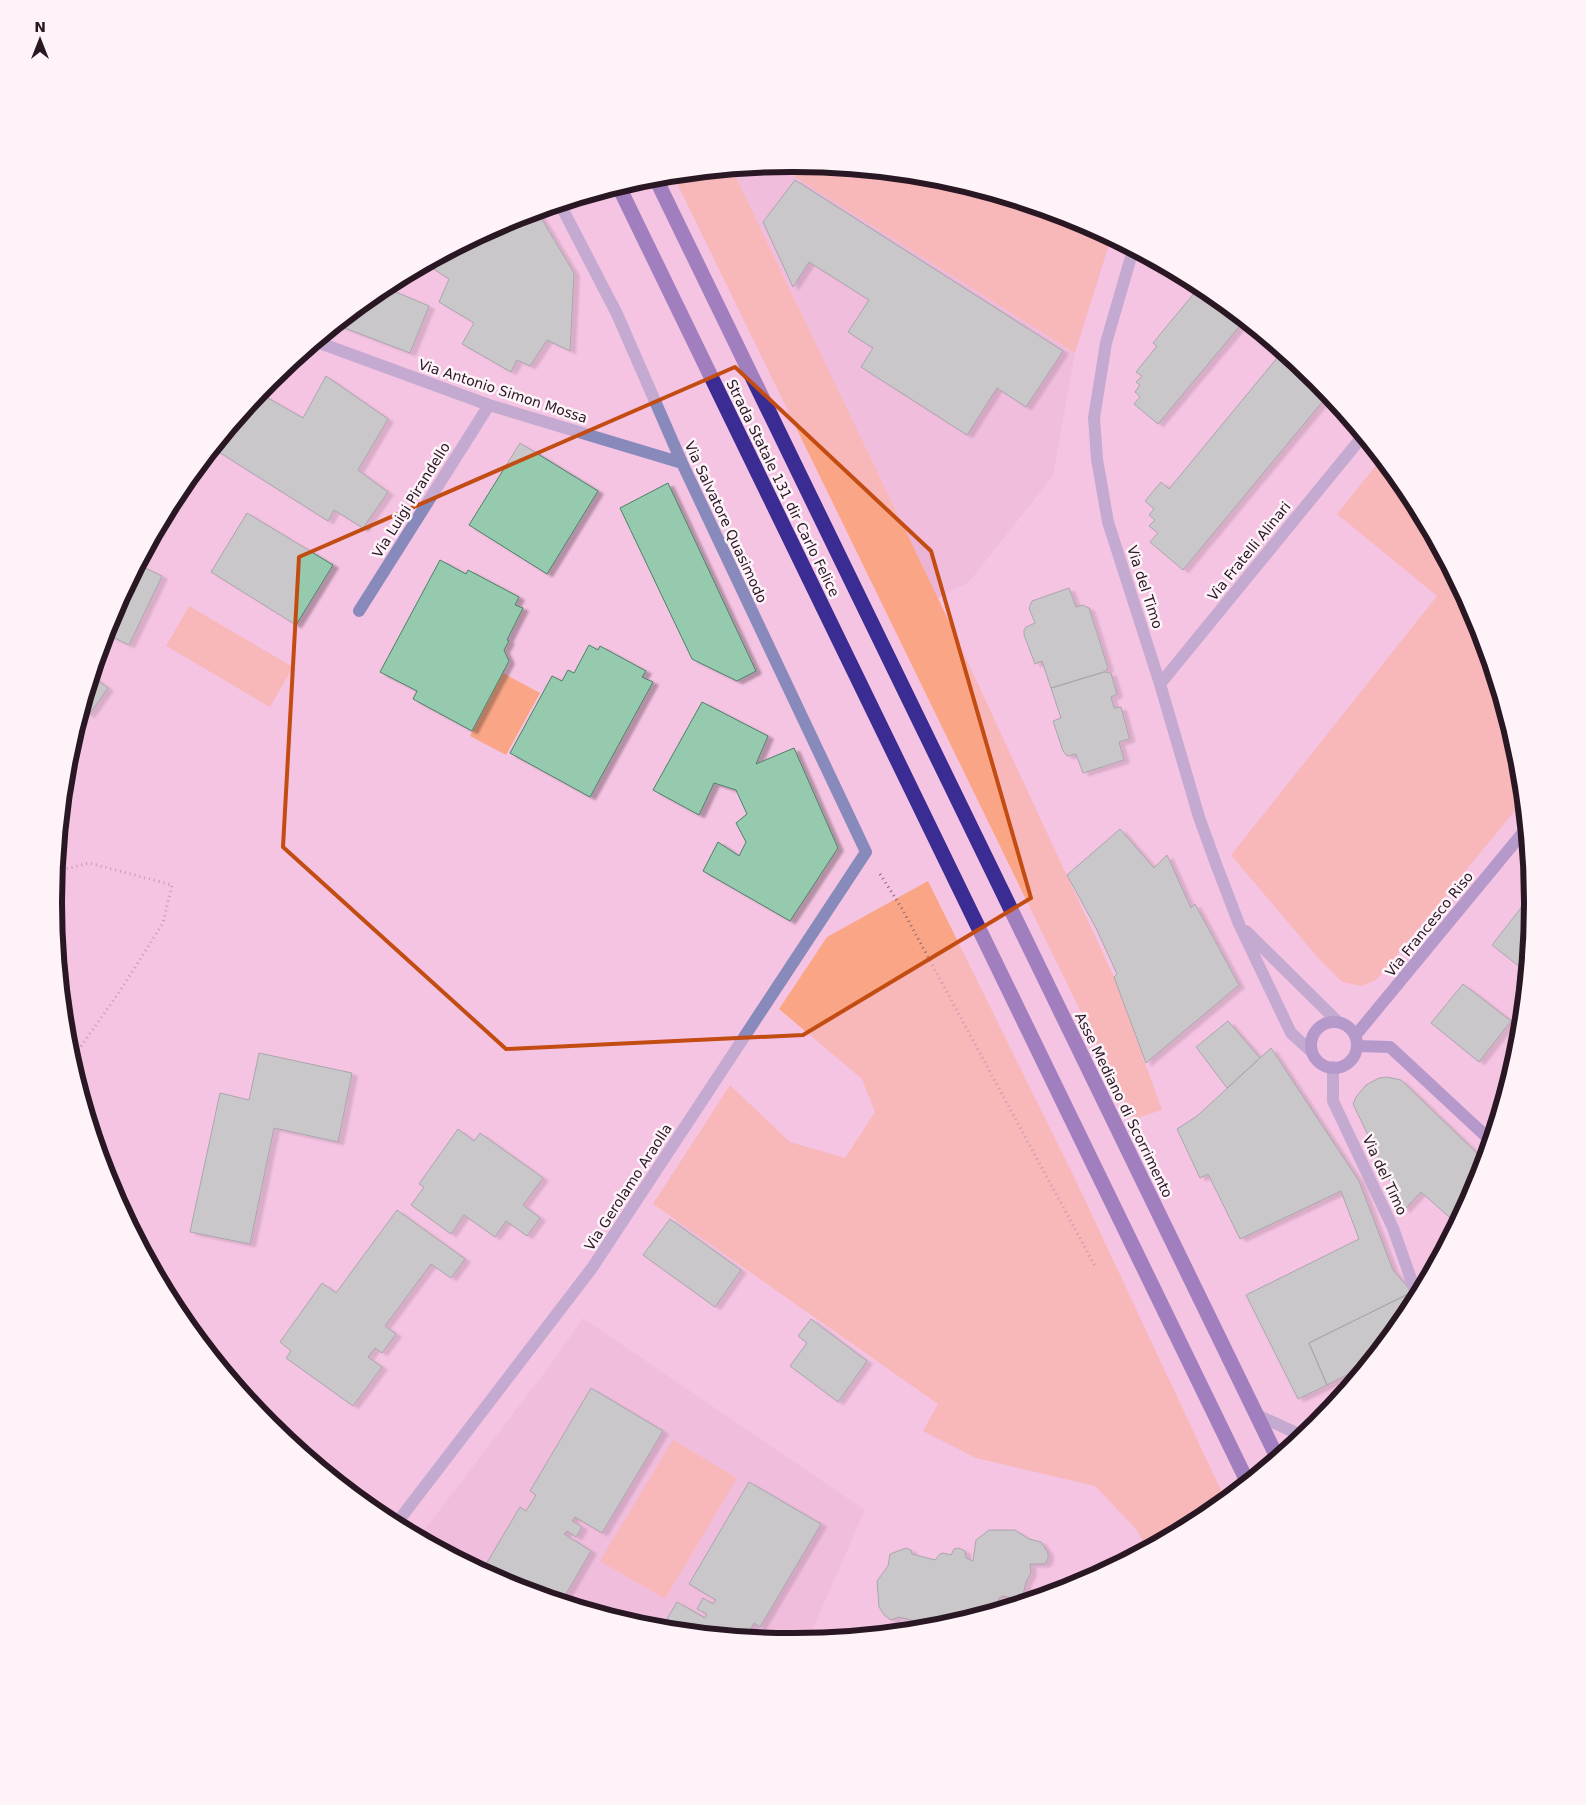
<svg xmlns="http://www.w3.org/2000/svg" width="1586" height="1805" viewBox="0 0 1586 1805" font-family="'DejaVu Sans',sans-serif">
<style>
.built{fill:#ebb4d6}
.green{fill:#faa686}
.building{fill:#95caae;stroke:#4d8067;filter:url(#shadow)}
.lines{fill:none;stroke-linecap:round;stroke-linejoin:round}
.path{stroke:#87667b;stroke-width:3;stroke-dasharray:1 4;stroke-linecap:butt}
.lane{stroke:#888abb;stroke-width:12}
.street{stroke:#888abb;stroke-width:12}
.secondary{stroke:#6465ac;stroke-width:12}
.highway{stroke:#3a2c93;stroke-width:15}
.marked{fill:none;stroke:#c24c11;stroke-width:4;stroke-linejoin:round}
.labels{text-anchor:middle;stroke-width:5;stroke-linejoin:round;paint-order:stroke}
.street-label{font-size:14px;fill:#291723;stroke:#fdf3f9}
.rim{fill:none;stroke:#291723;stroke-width:6}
</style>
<defs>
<filter id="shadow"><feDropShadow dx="5.5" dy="3" stdDeviation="1" flood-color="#0004"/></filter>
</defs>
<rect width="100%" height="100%" fill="#f6c4e3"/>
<path class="built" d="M793 163 938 178 1111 238 1075 353 1053 476 969 582 938 598 732 169Z
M583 1318 865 1510 808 1640 793 1642 648 1627 510 1585 419 1537 550 1365Z"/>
<path class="green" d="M793 163 938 178 1076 220 1111 238 1075 353 776 165Z
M732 169 938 598 1114 977 1162 1110 1133 1119 673 175Z
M1381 459 1408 492 1476 620 1518 759 1522 802 1376 980 1362 986 1342 982 1319 959 1231 855 1437 596 1337 514Z
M189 606 293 667 270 707 166 646Z
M503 673 540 693 506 755 470 736Z
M928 881 1077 1183 1225 1499 1203 1517 1146 1548 1137 1530 1095 1486 976 1458 923 1431 938 1404 653 1204 730 1085 790 1142 845 1158 875 1112 862 1079 779 1009 827 937Z
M673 1440 737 1478 665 1599 600 1561Z"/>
<path class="building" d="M795 180 1063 351 1026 407 997 388 967 435 861 367 873 348 848 332 869 300 809 262 793 287 763 222Z
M537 211 574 273 570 351 547 340 530 366 517 360 511 372 462 344 474 323 439 302 449 279 426 264 510 219Z
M1200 286 1244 321 1158 424 1134 404 1140 397 1135 392 1140 385 1136 382 1142 376 1136 372 1157 346 1153 343Z
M384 287 429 306 410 353 337 325Z
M1282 352 1316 380 1328 395 1183 570 1150 542 1158 533 1149 526 1155 520 1149 515 1154 509 1145 501 1161 482 1169 489Z
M326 376 388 419 358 470 388 492 363 528 334 510 328 521 214 449 259 393 303 418Z
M520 443 598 491 547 574 469 525Z
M668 483 756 671 737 681 692 659 620 508Z
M247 513 333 565 296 625 211 572Z
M440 560 466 574 468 570 519 597 515 605 523 608 507 640 509 641 504 650 509 661 472 731 413 699 417 691 380 672Z
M139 565 162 576 129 645 106 634 110 619Z
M1069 588 1076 607 1083 605 1089 608 1108 668 1104 672 1051 688 1042 661 1035 664 1024 635V630L1026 627 1035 623 1029 608 1032 601Z
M589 645 598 650 600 646 646 671 642 677 653 682 590 797 510 753 552 676 562 681 568 670 574 673Z
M1104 672 1111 673 1112 677 1117 694 1111 697 1114 708 1121 707 1129 737V739L1119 742 1124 760 1083 773 1076 754 1067 756 1063 751 1053 721 1061 718 1051 688Z
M93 677 108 688 89 715 82 710Z
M702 702 768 736 756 764 794 748 838 848 790 921 703 871 718 842 739 856 746 842 736 823 747 814 736 790 714 783 699 815 653 790Z
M1120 829 1154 868 1167 855 1191 908 1195 904 1239 985 1146 1063 1114 977 1117 974 1096 928 1067 875Z
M1524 904 1532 910 1525 971 1492 945Z
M1463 984 1511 1021 1479 1062 1431 1023Z
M1228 1021 1260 1058 1227 1088 1196 1047Z
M1271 1048 1359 1181 1393 1270 1412 1292 1309 1343 1327 1385 1298 1399 1246 1295 1359 1239 1341 1191 1240 1239 1208 1174 1200 1178 1177 1129 1197 1116Z
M259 1053 352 1073 338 1142 274 1128 250 1244 190 1232 220 1093 249 1100Z
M1387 1077 1401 1080 1484 1160 1476 1186 1456 1223 1421 1192 1404 1210 1353 1104 1356 1097 1366 1085 1379 1078Z
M458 1129 474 1141 480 1133 543 1178 523 1205 540 1218 527 1236 506 1221 495 1237 464 1215 451 1234 411 1205 424 1187 419 1184Z
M397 1210 465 1259 451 1278 431 1264 385 1326 396 1334 382 1353 375 1348 368 1357 382 1367 353 1406 286 1358 291 1351 280 1342 322 1283 336 1293Z
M670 1219 741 1270 715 1307 643 1255Z
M1446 1241 1428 1276 1425 1265Z
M1412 1292 1415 1300 1408 1313 1365 1366 1327 1385 1309 1343Z
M811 1319 867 1361 838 1402 790 1366 807 1343 798 1336Z
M1365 1366 1354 1379 1351 1372Z
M591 1388 663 1431 602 1533 575 1517 572 1521 582 1527 576 1537 567 1531 564 1534 591 1551 562 1601 510 1585 482 1571 520 1507 526 1511 536 1495 530 1491Z
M749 1482 821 1524 760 1627 754 1623 746 1637 661 1629 677 1602 705 1618 707 1614 697 1609 703 1598 713 1604 716 1600 689 1584Z
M989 1530H1015L1029 1539 1041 1542 1048 1553V1558L1045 1564H1030L1031 1573 1026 1582 1023 1595 1020 1598 1018 1599 1003 1596 999 1598 997 1610 940 1627 899 1617 891 1620 885 1616 879 1607 877 1581 888 1566 890 1554 906 1548 911 1550 912 1554 935 1560 940 1554 943 1553 951 1555 954 1549 959 1548 965 1551 966 1558 973 1561 976 1540Z"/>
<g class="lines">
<path class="path" d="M57 871 89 863 172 885 163 923 120 991 72 1059
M880 874 901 907 1096 1268"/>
<path class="lane" d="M1257 1415 1303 1436"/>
<path class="street" d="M1133 250 1106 343 1094 418 1097 459 1108 522 1160 684 1199 817 1216 864 1239 924 1291 1033 1312 1052
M317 342 489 405 682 463
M359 611 489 405
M1160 684 1362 437
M1246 931 1338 1022
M1333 1067V1101L1393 1228 1417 1296
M396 1524 592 1268 866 852 682 463 617 314 560 204"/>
<path class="secondary" d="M1311 1045a23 23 0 1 1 46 0a23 23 0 1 1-46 0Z
M1355 1036 1525 830
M1357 1046 1390 1047 1490 1140"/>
<path class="highway" d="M655 177 1277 1457
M619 187 1247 1481"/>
</g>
<path d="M0 0H1586V1805H0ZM735 367 931 551 1031 898 803 1035 506 1049 283 847 299 557Z" fill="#f6c4e3" fill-opacity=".55" fill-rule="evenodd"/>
<path class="marked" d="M735 367 931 551 1031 898 803 1035 506 1049 283 847 299 557Z"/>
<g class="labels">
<g class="street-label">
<text transform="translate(503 391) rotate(18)" y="5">Via Antonio Simon Mossa</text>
<text transform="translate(783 488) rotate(64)" y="5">Strada Statale 131 dir Carlo Felice</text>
<text transform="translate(411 500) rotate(-58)" y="5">Via Luigi Pirandello</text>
<text transform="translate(726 522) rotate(65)" y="5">Via Salvatore Quasimodo</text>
<text transform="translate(1249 551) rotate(-51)" y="5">Via Fratelli Alinari</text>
<text transform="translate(1145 587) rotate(72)" y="5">Via del Timo</text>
<text transform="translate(1429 924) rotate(-51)" y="5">Via Francesco Riso</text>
<text transform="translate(1124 1105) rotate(64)" y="5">Asse Mediano di Scorrimento</text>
<text transform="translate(1385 1175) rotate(65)" y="5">Via del Timo</text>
<text transform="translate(628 1187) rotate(-57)" y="5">Via Gerolamo Araolla</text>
</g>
</g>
<path d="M0 0H1586V1805H0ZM792 172H794A730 730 0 0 1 1524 902V903A730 730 0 0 1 794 1633H792A730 730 0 0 1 62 903V902A730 730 0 0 1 792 172Z" fill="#fdf3f9" fill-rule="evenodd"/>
<path class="rim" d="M792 172H794A730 730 0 0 1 1524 902V903A730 730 0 0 1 794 1633H792A730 730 0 0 1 62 903V902A730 730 0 0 1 792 172Z"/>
<g transform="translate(40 40)" stroke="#fdf3f9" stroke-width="4" paint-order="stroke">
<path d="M0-4L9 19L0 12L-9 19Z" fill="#291723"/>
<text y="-8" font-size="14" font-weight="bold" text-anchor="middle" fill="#291723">N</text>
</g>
</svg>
